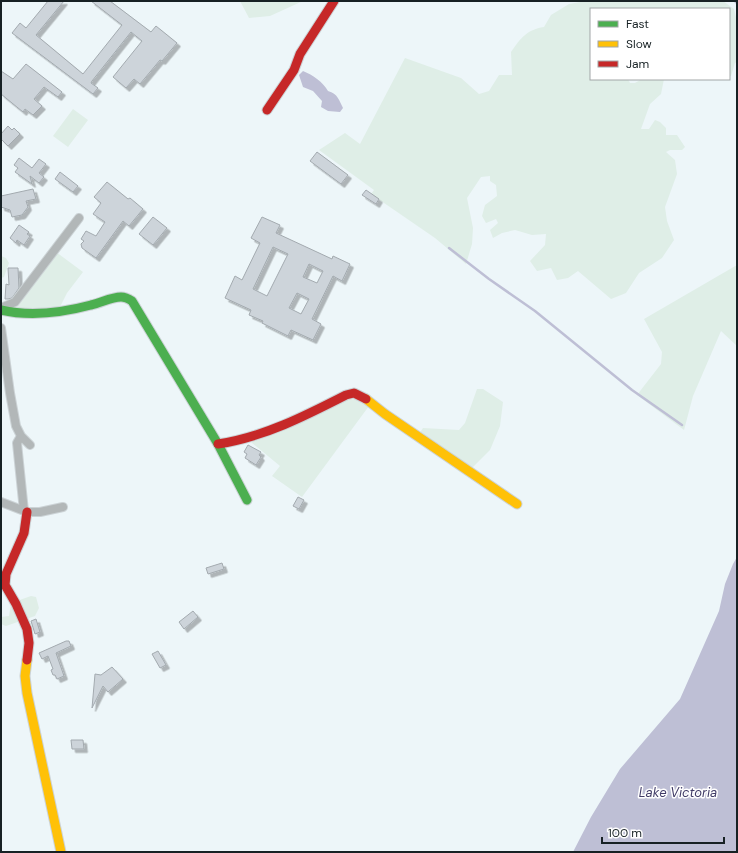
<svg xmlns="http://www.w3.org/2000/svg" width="738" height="853" viewBox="0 0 738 853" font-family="'DM Sans',sans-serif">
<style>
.green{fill:#dfeee7}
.water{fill:#bebfd5}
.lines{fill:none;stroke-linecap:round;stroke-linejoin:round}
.stream{stroke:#bebfd5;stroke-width:2.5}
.building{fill:#cdd4da;stroke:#a3aaaf;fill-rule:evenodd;filter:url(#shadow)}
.street-casing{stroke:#ccd3d6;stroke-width:10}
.fast-casing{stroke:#ccd3d6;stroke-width:11}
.slow-casing{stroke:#ccd3d6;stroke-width:11}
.jam-casing{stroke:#ccd3d6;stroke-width:11}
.street{stroke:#b2b7b8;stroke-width:8}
.fast{stroke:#4caf50;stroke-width:9}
.slow{stroke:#ffc107;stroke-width:9}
.jam{stroke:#c62828;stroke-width:9}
.labels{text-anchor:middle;stroke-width:3;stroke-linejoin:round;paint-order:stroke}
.water-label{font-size:13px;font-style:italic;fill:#413c67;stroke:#fff}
</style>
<defs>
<filter id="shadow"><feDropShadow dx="3.5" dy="3.5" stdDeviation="0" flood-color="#0004"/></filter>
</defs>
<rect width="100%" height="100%" fill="#edf6f9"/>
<path class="green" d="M240 1H303L270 16 249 18Z
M586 1H723L734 9 737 21V62L735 63 731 76H729V9H591V79H628L630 83H635L642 79H664L661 94 650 104 641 129H649L655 120 660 122 666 128V135H677L685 147 682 150H670L666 152 675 160 677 174 665 207 667 221 674 240 662 258 639 273 626 293 611 299 578 271 568 278 557 280 551 268 537 271 530 261 545 245 546 234 532 235 515 230 502 233 493 238 490 230 498 223 496 219 486 223 482 216 485 205 497 196 496 185 490 181V176L481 177 467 198 473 228 472 244 466 264 435 238 371 194 374 190 319 150 345 133 360 144 405 58 461 78 479 94 489 91 499 75H512L511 52C521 38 526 30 544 27L551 15 569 4Z
M73 109 88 120 68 147 53 136Z
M56 252 83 272 67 293 59 309 9 308Z
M1 256 6 258 9 263 4 277 1 278Z
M737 265V346L721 331 693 396 684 430 637 395 661 364 662 352 644 319Z
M477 389H483L503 402 500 426 490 450 472 468 419 434 423 428 459 430 465 423Z
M356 396 369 406 302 497 272 476 280 466 251 442Z
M31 596 36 597 39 608 35 616 6 626 1 624V617L9 616 11 603Z"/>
<path class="water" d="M303 71C313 75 323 82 328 91 338 94 339 100 343 108L340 112 328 111 321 107 322 101 313 91 303 87 299 75Z
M737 557V852H573L591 817 620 769 680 699 719 611 725 584 733 564Z"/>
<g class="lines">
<path class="stream" d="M735 1 737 3
M449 248 489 279 535 311 632 390 682 425"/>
</g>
<path class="building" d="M48 1H64L36 35 83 74 122 25 91 1H110L151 32 156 26 177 43 162 61 160 60 140 84 134 79 126 88 113 77 142 41 131 32 92 81 91 83 98 88 93 94 12 33 20 23 26 28Z
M26 64 62 92 58 97 44 87 34 99 42 106 33 115 25 109 23 112 1 94V71L13 79Z
M8 126 12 130 14 128 20 134 8 146 1 139V134Z
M317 152 348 175 341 184 310 161Z
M19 158 32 168 39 159 46 164 39 173 44 177 39 183 30 176 32 184 15 172 18 168 14 165Z
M60 172 78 186 73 192 55 179Z
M107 182 128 199 130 198 143 209 129 226 123 221 96 258 82 248 81 244 84 241 81 239 86 231 96 236 105 222 93 214 101 203 94 197Z
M33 189 36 199 26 201 28 207 22 215 12 217 10 210 1 207V196Z
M366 190 379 199 376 204 362 195Z
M153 217 167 228 153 245 139 234Z
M262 217 280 225 276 233 332 259 333 256 350 264 342 281 333 276 312 319 321 324 313 340 291 330 288 336 262 323 263 321 249 315 251 310 225 298 235 276 242 280 260 243 251 238ZM273 247 288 254 267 296 253 289ZM309 264 323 271 317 283 303 277ZM297 293 309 299 301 314 289 308Z
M19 225 29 232 27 234 30 236 24 245 17 240 16 243 10 238Z
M8 268H18L19 288 12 298 8 299H5L6 284 9 285Z
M248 445 261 452 259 455 261 457 256 465 245 458 247 454 244 452Z
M298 497 304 500 299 509 293 506Z
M222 563 224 569 208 574 206 568Z
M193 611 198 617 184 629 179 622Z
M36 619 40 632 35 634 31 621Z
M66 641H69L71 646 56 653 64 676 57 679 55 675H53L51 670 53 669 48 656 42 659 39 653Z
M158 651 166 665 160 668 152 654Z
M112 667 123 679 108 692 103 686 92 708 95 674 101 675Z
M71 740H83L84 749H72Z"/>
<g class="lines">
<defs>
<path id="street" d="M1 308 15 302 79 218
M1 328 10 393 16 426 21 436 30 445
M21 436 17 443 24 511
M1 502 27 512H40L63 507"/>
<path id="fast" d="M1 310C31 317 61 313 91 305 101 303 111 297 121 297 125 297 129 299 132 301L218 444 247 500"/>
<path id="slow" d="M366 399 385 414 517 504
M27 660 25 676 27 693 61 852"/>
<path id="jam" d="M267 110 294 70 300 54 334 1
M218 444C264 437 305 416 346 395L354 393 366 399
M27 660 29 643 27 629 16 604 5 585 6 574 24 533 27 512"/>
</defs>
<use href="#street" class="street-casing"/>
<use href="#fast" class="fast-casing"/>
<use href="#slow" class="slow-casing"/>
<use href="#jam" class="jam-casing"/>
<use href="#street" class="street"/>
<use href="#fast" class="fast"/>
<use href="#slow" class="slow"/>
<use href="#jam" class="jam"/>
</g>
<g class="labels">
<g class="water-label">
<text x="678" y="797">Lake Victoria</text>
</g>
</g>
<rect width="738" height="853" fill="none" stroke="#172124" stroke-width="4"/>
<rect x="590" y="8" width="140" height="72" fill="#ffffff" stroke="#a2a6a7"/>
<rect x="598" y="21" width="20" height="6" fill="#4caf50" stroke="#a2a6a7"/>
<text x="626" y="28" font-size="12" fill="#172124">Fast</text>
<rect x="598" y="41" width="20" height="6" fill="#ffc107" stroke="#a2a6a7"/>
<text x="626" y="48" font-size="12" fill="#172124">Slow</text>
<rect x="598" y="61" width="20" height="6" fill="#c62828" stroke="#a2a6a7"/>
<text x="626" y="68" font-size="12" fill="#172124">Jam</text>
<path d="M602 837v6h122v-6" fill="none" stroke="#172124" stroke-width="2"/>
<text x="608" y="837" font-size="12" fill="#172124" stroke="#ffffff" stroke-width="3" paint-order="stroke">100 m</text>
</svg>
